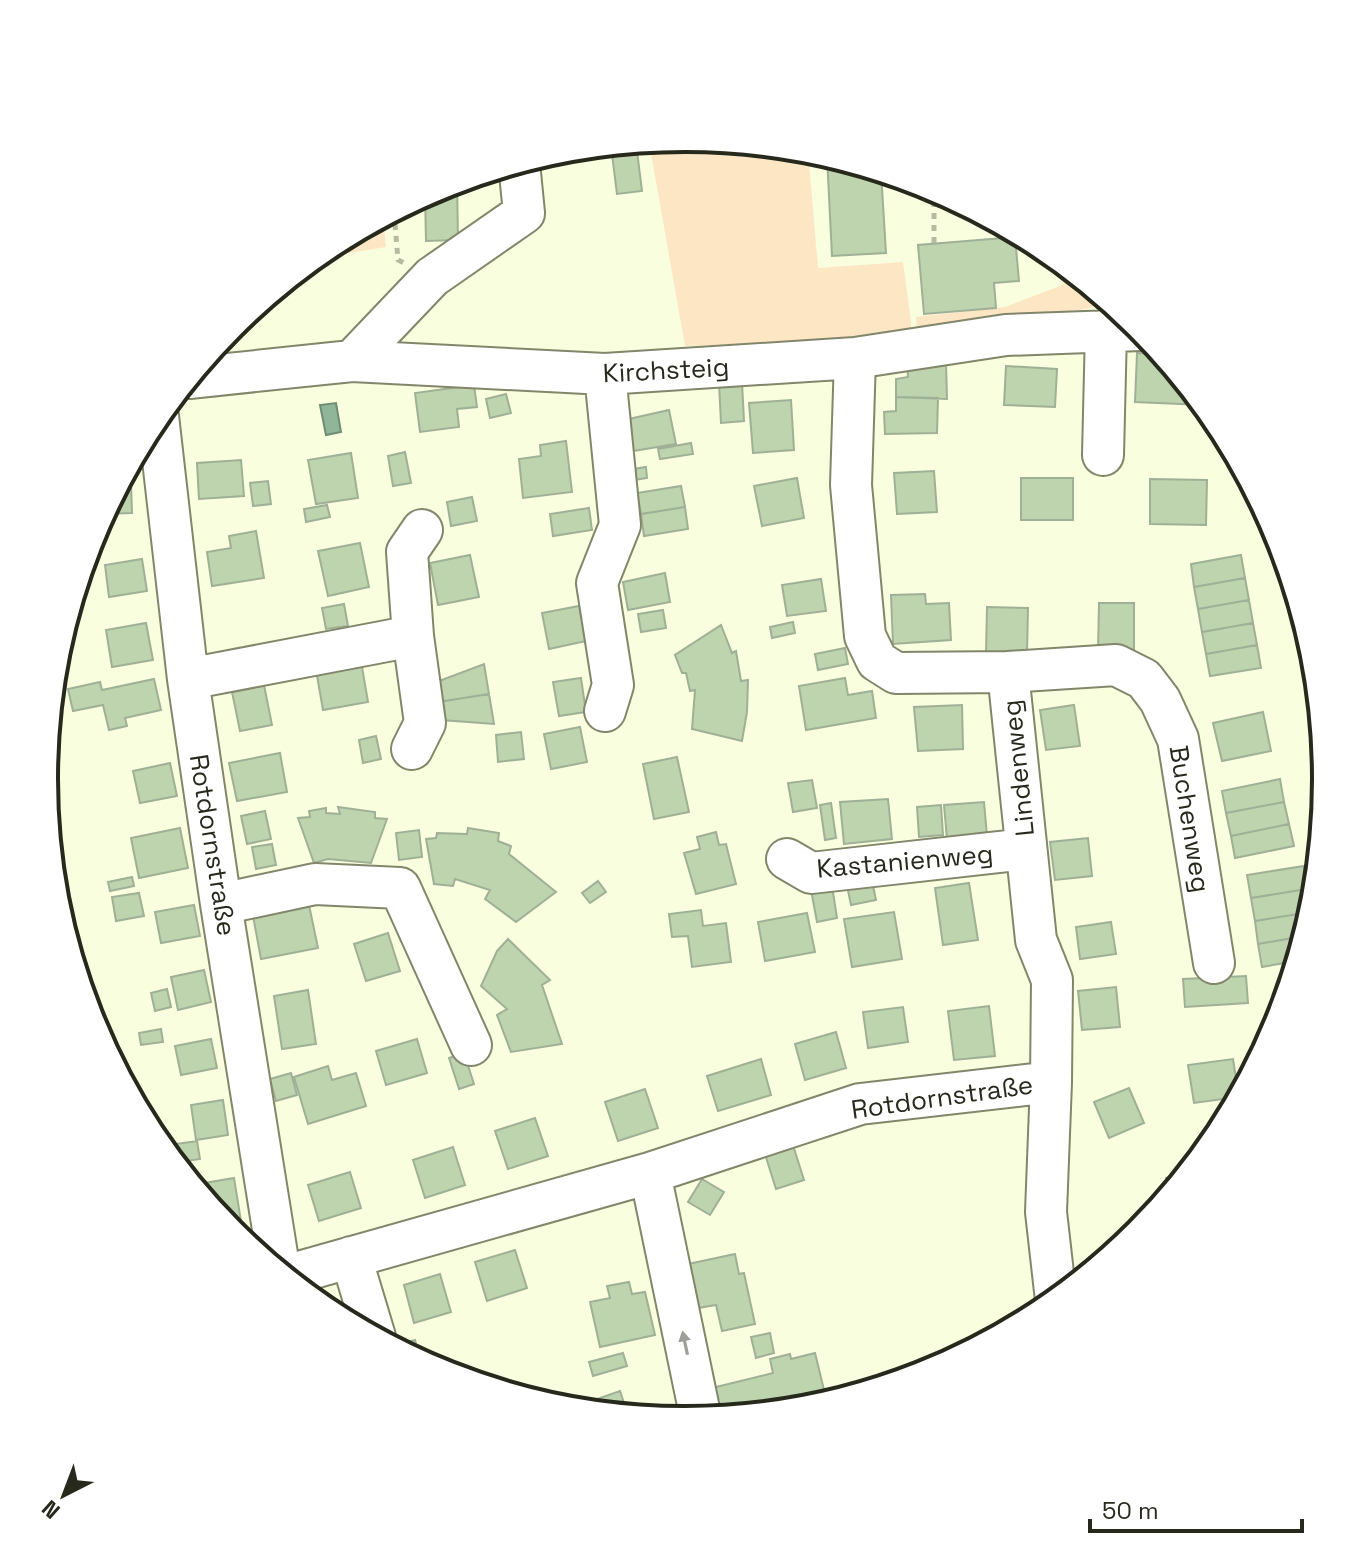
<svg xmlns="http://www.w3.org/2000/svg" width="1370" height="1559" viewBox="0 0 1370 1559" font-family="'Space Grotesk',sans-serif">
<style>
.green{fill:#fde6c4}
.water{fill:#90b69a;stroke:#708c74;stroke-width:2}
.building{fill:#bdd4af;stroke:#9fb096;stroke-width:2}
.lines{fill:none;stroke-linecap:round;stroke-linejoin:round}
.minor-casing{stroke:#82866a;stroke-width:44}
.path{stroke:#b6baa1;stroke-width:5;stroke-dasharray:6 6;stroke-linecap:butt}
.minor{stroke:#fff;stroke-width:40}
.oneway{fill:#9e9f99}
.labels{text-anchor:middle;stroke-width:8;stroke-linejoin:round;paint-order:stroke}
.street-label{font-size:26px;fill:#27291d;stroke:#fff}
.rim{fill:none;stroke:#27291d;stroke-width:4}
</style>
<rect width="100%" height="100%" fill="#f9fedf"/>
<path class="green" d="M685 139 808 151 818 268 903 262 911 321V333L880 340 685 346 649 142Z
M383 218 386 247 330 256 329 246Z
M1074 273 1110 303 1012 326 917 335 916 317 1005 307 1060 286Z"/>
<path class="water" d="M336 403 341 432 326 435 320 405Z"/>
<path class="building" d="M636 143 642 191 617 194 611 146Z
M827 156 881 172 886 253 832 256Z
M457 182 458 240 426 241 425 195 440 187Z
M1015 237 1019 281 994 283 996 308 924 314 918 245Z
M1137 353 1161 354 1202 405 1135 402Z
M946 363 947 399 896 397V379L908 377 907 364Z
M1006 366 1057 369 1055 407 1004 405Z
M742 382 744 421 721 423 719 383Z
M474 385 477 407 457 409 459 427 420 432 415 393Z
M506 394 511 413 490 418 486 399Z
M896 397 938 398 937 433 885 434 884 412 896 411Z
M791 400 794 450 753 453 749 403Z
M669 410 676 444 627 452 624 420Z
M566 441 572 492 523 498 519 459 541 456 540 445Z
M691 443 693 454 660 459 658 449Z
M405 452 411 483 393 486 388 456Z
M351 453 358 498 316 504 308 460Z
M241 460 244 496 199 499 197 463Z
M646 467 647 478 628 481 627 470Z
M934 471 937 512 897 514 894 473Z
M797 478 804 518 762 526 754 486Z
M1021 478H1073V520H1021Z
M1150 479 1207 480 1206 525 1150 524Z
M268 481 271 504 253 506 250 483Z
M120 483H131L132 513 104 514Z
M681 486 685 507 641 514 637 493Z
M472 497 477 521 451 526 447 502Z
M327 505 330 517 306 522 304 509Z
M685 507 688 529 644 536 641 514Z
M589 508 592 530 553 536 550 514Z
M256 531 264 578 212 586 207 552 231 548 229 536Z
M360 543 369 587 328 596 318 551Z
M470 555 479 597 438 605 430 563Z
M1241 555 1245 578 1194 587 1191 564Z
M142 559 147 591 109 597 105 565Z
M665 573 670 602 628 610 623 582Z
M1245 578 1249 600 1198 609 1194 587Z
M821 579 826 611 787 616 782 585Z
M925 594 926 604 949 603 951 640 893 644 891 595Z
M1249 600 1253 623 1202 632 1198 609Z
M1099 603H1134V651H1098Z
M344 604 348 626 326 629 322 608Z
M579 606 586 641 549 649 542 613Z
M987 607 1028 608 1027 653H986Z
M663 610 666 628 641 632 638 614Z
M793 622 795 633 772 638 770 627Z
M146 623 153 660 112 667 106 630Z
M1253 623 1257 645 1206 654 1202 632Z
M721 625 732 653 736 651 741 681 748 680 747 712 742 741 692 729 695 690 690 691 686 673H682L675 655Z
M1257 645 1261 668 1210 676 1206 654Z
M845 648 848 664 818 670 815 654Z
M361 661 368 702 323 710 316 670Z
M484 664 489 694 438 702 434 683Z
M581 678 586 712 559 716 553 682Z
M845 678 848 695 872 691 876 718 806 730 799 686Z
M154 679 161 710 125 718 127 726 109 730 103 705 73 711 68 689 100 682 102 690Z
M264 685 272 725 240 731 232 692Z
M489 694 494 724 441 720 438 702Z
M962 705 963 749 918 751 914 707Z
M1074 705 1080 746 1046 750 1040 710Z
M1263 712 1271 751 1222 761 1213 723Z
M580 727 587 762 551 769 544 734Z
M521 732 524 759 498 762 496 735Z
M376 736 381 759 363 763 359 740Z
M280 753 287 792 237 801 229 763Z
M677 757 689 812 654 819 643 764Z
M170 763 177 796 140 803 133 771Z
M1280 779 1284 802 1226 813 1222 791Z
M812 780 817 808 793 812 788 783Z
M888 799 892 839 844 844 840 802Z
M984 802 987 836 947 839 944 805Z
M1284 802 1289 824 1231 836 1226 813Z
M831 803 836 838 825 840 820 805Z
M941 805 943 835 919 837 917 807Z
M338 807 375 812V818L387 819 371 863 328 859 314 863 298 818 310 817 309 811 326 808V813L340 814Z
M265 811 271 839 247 844 241 816Z
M1289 824 1294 846 1235 858 1231 836Z
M180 828 188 868 139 878 131 838Z
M468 828 499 833 498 841 511 846 509 854 556 892 516 922 485 899 490 890 455 879 453 886 434 884 426 839 436 838 437 833 467 834Z
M419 830 422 857 399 860 396 833Z
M716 832 719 845 726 844 736 884 696 894 684 853 700 849 697 837Z
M1088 838 1092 876 1055 880 1050 842Z
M272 844 276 865 256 869 252 847Z
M1304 866 1307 889 1251 898 1247 875Z
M871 876 876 900 851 905 846 881Z
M132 877 134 886 110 891 108 882Z
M598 881 606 892 590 903 582 893Z
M969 883 978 940 943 945 935 888Z
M832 886 837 918 817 922 811 890Z
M1307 889 1311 912 1255 921 1251 898Z
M139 893 144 916 116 921 112 897Z
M194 905 200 936 161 943 155 912Z
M309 905 318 948 261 959 253 916Z
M701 910 703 926 726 923 731 962 692 967 688 936 672 937 669 914Z
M894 912 902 959 852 967 844 919Z
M1311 912 1304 936 1258 944 1255 921Z
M807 913 815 952 765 961 758 922Z
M1111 922 1116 954 1080 959 1076 927Z
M388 933 400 971 366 981 354 944Z
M1304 936 1296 961 1262 967 1258 944Z
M508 939 550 980 542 985 562 1044 511 1052 497 1015 507 1009 481 986 497 951Z
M204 970 211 1002 178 1010 171 977Z
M1246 976 1248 1003 1185 1007 1183 979Z
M1116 987 1120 1027 1082 1030 1078 991Z
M167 989 171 1007 155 1011 151 993Z
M308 990 316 1044 282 1049 274 996Z
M989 1006 995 1056 954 1060 948 1011Z
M903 1007 908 1042 868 1048 863 1012Z
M161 1029 163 1042 141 1045 139 1033Z
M836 1032 846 1068 805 1080 795 1044Z
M211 1039 217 1068 181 1075 175 1046Z
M417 1039 427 1073 386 1085 376 1051Z
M464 1053 474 1084 459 1089 449 1058Z
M761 1059 771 1095 718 1111 707 1076Z
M1233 1059 1239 1097 1194 1103 1188 1065Z
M328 1066 332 1080 356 1073 366 1106 308 1124 294 1077Z
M291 1073 297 1095 276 1101 270 1079Z
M1129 1088 1144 1123 1109 1138 1094 1102Z
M645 1089 658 1128 618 1141 605 1102Z
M223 1100 228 1135 196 1140 191 1105Z
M535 1118 548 1156 508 1169 495 1131Z
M197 1141 200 1159 174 1163 170 1157 168 1145Z
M792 1142 804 1180 776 1189 764 1151Z
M453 1147 465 1185 425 1198 413 1160Z
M1190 1169 1171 1193 1166 1178Z
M350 1172 361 1208 319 1221 308 1185Z
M234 1178 241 1221 224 1223 193 1185Z
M702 1179 724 1192 710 1215 688 1202Z
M515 1250 527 1288 487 1301 475 1262Z
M735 1254 739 1274 744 1273 755 1324 722 1331 716 1305 698 1308 688 1264Z
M440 1274 451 1312 414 1323 404 1285Z
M629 1282 632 1294 645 1292 655 1335 600 1347 590 1302 610 1298 607 1286Z
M351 1303 359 1328 326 1310Z
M770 1333 774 1353 756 1358 751 1337Z
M415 1340 420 1359 427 1357 430 1366 406 1354 403 1343Z
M623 1353 627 1366 593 1376 589 1362Z
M815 1353 826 1398 767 1412 719 1417 712 1388 773 1373 770 1359 790 1354 791 1359Z
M620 1391 628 1415 595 1412 591 1401Z"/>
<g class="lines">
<defs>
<path id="minor" d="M855 358 851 485 865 636 877 661 896 673 1008 672 1036 940 1052 980 1051 1082 1046 1212 1056 1300
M352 361 432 277 524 213 519 163
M605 374 620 525 597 583 613 685 605 711
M189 378 352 361 605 374 855 358 1006 335 1141 330
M158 416 188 679 221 904 280 1273
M1103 455 1106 330
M413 636 407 552 422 530
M1008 672 1116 665 1144 679 1160 700 1178 739 1214 963
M188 679 413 636 425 723 412 749
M787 859 811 873 1026 849
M221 904 315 884 400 888 471 1045
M650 1173 701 1419
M351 1257 375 1337
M285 1276 650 1173 860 1104 1051 1082"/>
</defs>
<use href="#minor" class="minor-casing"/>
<path class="path" d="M934 189V243
M394 212 398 260 404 263"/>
<use href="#minor" class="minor"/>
</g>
<defs><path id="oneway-solid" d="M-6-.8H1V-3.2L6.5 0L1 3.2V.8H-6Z" transform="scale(2)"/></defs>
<use class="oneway" href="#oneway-solid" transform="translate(685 1343) rotate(-102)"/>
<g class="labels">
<g class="street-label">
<text transform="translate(666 370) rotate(-3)" y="9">Kirchsteig</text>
<text transform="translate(1018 768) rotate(-96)" y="9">Lindenweg</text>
<text transform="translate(1190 819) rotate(81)" y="9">Buchenweg</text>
<text transform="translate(213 845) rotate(81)" y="9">Rotdornstraße</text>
<text transform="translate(905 861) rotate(-5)" y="9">Kastanienweg</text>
<text transform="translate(942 1097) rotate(-8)" y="9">Rotdornstraße</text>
</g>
</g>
<path d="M0 0H1370V1559H0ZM58 779a627 627 0 1 1 1254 0a627 627 0 1 1-1254 0Z" fill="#fff" fill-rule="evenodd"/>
<path class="rim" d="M58 779a627 627 0 1 1 1254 0a627 627 0 1 1-1254 0Z"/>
<g transform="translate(64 1495) rotate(222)" stroke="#ffffff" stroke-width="6" paint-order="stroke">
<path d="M0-6L14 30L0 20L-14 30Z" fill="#27291d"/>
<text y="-12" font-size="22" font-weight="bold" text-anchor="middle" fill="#27291d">N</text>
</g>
<path d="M1090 1519v12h212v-12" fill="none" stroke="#27291d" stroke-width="4"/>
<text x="1102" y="1519" font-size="24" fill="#27291d" stroke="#ffffff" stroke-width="6" paint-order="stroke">50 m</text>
</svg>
